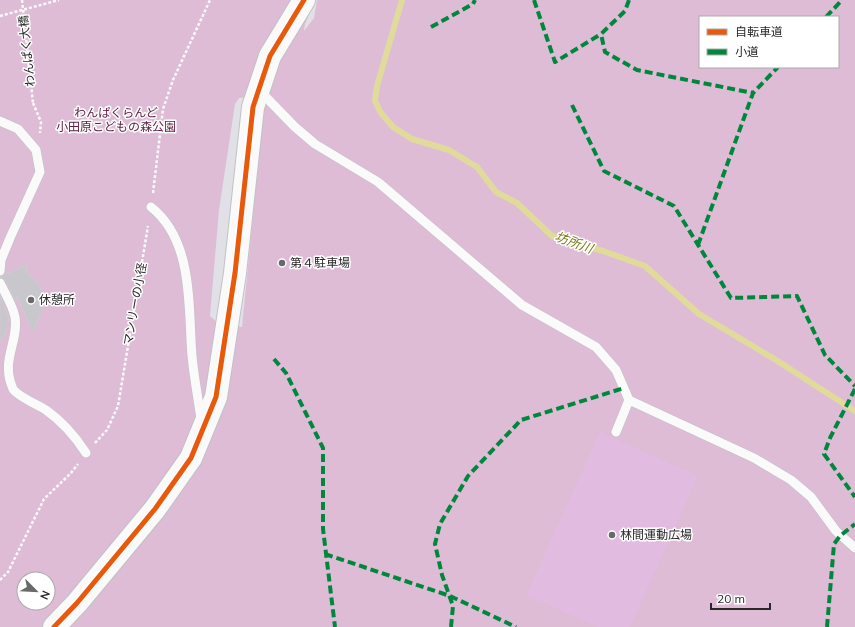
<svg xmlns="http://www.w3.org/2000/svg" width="855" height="627" viewBox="0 0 855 627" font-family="Mulish,'Noto Sans JP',sans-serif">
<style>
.green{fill:#debcd6;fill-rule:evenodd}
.pitch{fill:#e1bbe0}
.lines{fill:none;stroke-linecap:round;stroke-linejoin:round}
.stream{stroke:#e1db9b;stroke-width:6}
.building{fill:#c8c7cc;stroke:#cdccd2}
.lane-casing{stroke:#c0c1c1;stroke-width:10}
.secondary-casing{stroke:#c0c1c1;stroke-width:24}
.path{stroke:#fafafb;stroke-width:2.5;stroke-dasharray:3 2;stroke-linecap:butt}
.lane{stroke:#fafafb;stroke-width:9}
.secondary{stroke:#fafafb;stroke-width:22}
.path-bridge{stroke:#fafafb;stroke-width:2.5;stroke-dasharray:3 2;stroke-linecap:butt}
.quiet{stroke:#00873e;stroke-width:4;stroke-dasharray:8 4;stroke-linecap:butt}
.cycleway-casing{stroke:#fff;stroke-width:8}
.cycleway{stroke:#e8590c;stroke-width:5}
.poi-dot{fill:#69696c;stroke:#fff;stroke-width:1.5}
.labels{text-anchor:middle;stroke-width:3;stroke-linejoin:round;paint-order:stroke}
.street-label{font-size:12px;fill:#292929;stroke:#fff}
.park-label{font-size:12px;fill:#5e2143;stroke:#fff}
.poi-label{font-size:12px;fill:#292929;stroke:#fff;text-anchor:start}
.water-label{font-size:13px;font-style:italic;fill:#79791a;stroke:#fff}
</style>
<rect width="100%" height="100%" fill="#e1e0e7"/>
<path class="green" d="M0 0H315L305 24 304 31 314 18 317 0H855V627H0ZM700 17H838V67H700ZM261 96 264 106 242 327 220 325 210 316 219 210 235 104 239 98ZM24 579H48V603H24Z"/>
<path class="pitch" d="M600 432 698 476 630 627H598L526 595Z"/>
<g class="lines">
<path class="stream" d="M402 0 377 86 375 101 381 113 393 127 412 139 449 150 477 167 496 192 517 203 552 236 603 251 645 266 699 314 776 360 855 411"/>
</g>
<path class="building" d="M28 264 25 272 29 274 40 287 43 294 44 305 33 332 17 296 16 301 5 280 0 277Z
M0 296 9 318 3 340 0 339Z"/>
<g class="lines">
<defs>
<path id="lane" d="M259 90 295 127 315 144 378 182 522 305 596 347 616 370 629 400 754 458 791 480 811 497 836 531 855 548
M0 121 18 129 36 150 40 172 10 238 1 260 0 271
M151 207C194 241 188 307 192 356 194 377 198 398 201 419
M0 283C5 293 13 306 15 317 19 342 0 360 13 389 17 396 38 405 46 410 63 422 75 436 86 453
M616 432 629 400"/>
<path id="secondary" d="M54 627 77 603 155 509 191 458 216 397 235 273 253 107 270 56 304 0"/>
</defs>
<use href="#lane" class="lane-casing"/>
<use href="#secondary" class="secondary-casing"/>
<path class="path" d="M0 16 59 0
M33 103 41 122 40 133
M153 193 163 109 173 80 210 0
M95 443 107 430 118 406 148 226
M0 580 8 572 44 499 71 473 78 464"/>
<use href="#lane" class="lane"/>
<use href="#secondary" class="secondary"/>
<path class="path-bridge" d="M22 0 33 103"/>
<path class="quiet" d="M534 0 555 62 601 34
M629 0 625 11 601 34 605 52 637 70 753 93
M826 17 842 0
M431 27 473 4 475 0
M572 105 604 171 674 206 731 298 797 296 825 355 855 386
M698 245 753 93 778 67
M274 359 286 373 323 448V529L335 627
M855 389 830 438 824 454 855 497
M325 554 450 596 516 627
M451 627 453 606 442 575 435 544 440 524 468 476 521 420 624 388
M827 627 834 544 840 536 855 524"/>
<defs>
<path id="cycleway" d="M54 627 77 603 155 509 191 458 216 397 235 273 253 107 270 56 304 0"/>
</defs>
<use href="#cycleway" class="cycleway-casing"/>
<use href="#cycleway" class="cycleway"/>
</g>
<g class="poi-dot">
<circle cx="282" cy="263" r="4"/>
<circle cx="31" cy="300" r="4"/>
<circle cx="612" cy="535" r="4"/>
</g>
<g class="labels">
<g class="street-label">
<text transform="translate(27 51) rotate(-96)" y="4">わんぱく大橋</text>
<text transform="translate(135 304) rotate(-80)" y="4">マンリーの小径</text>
</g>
<g class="park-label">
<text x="116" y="117">わんぱくらんど<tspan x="116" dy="14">小田原こどもの森公園</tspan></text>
</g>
<g class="poi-label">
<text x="290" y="267">第４駐車場</text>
<text x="39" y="304">休憩所</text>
<text x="620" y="539">林間運動広場</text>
</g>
<g class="water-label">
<text transform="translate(574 242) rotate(20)" y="5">坊所川</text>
</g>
</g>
<rect x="699" y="16" width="140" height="52" fill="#ffffff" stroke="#a9a9a9"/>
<rect x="707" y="29" width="20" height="6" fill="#e8590c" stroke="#a9a9a9"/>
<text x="735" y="36" font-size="12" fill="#292929">自転車道</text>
<rect x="707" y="49" width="20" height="6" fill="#00873e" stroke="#a9a9a9"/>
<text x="735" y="56" font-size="12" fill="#292929">小道</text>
<g transform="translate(36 591) rotate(114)"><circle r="19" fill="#ffffff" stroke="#a9a9a9"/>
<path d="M0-3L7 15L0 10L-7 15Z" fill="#69696c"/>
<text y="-6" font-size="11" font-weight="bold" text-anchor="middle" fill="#292929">N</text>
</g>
<path d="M711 603v6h59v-6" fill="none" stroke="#292929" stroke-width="2"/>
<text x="717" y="603" font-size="12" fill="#292929" stroke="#ffffff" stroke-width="3" paint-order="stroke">20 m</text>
</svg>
